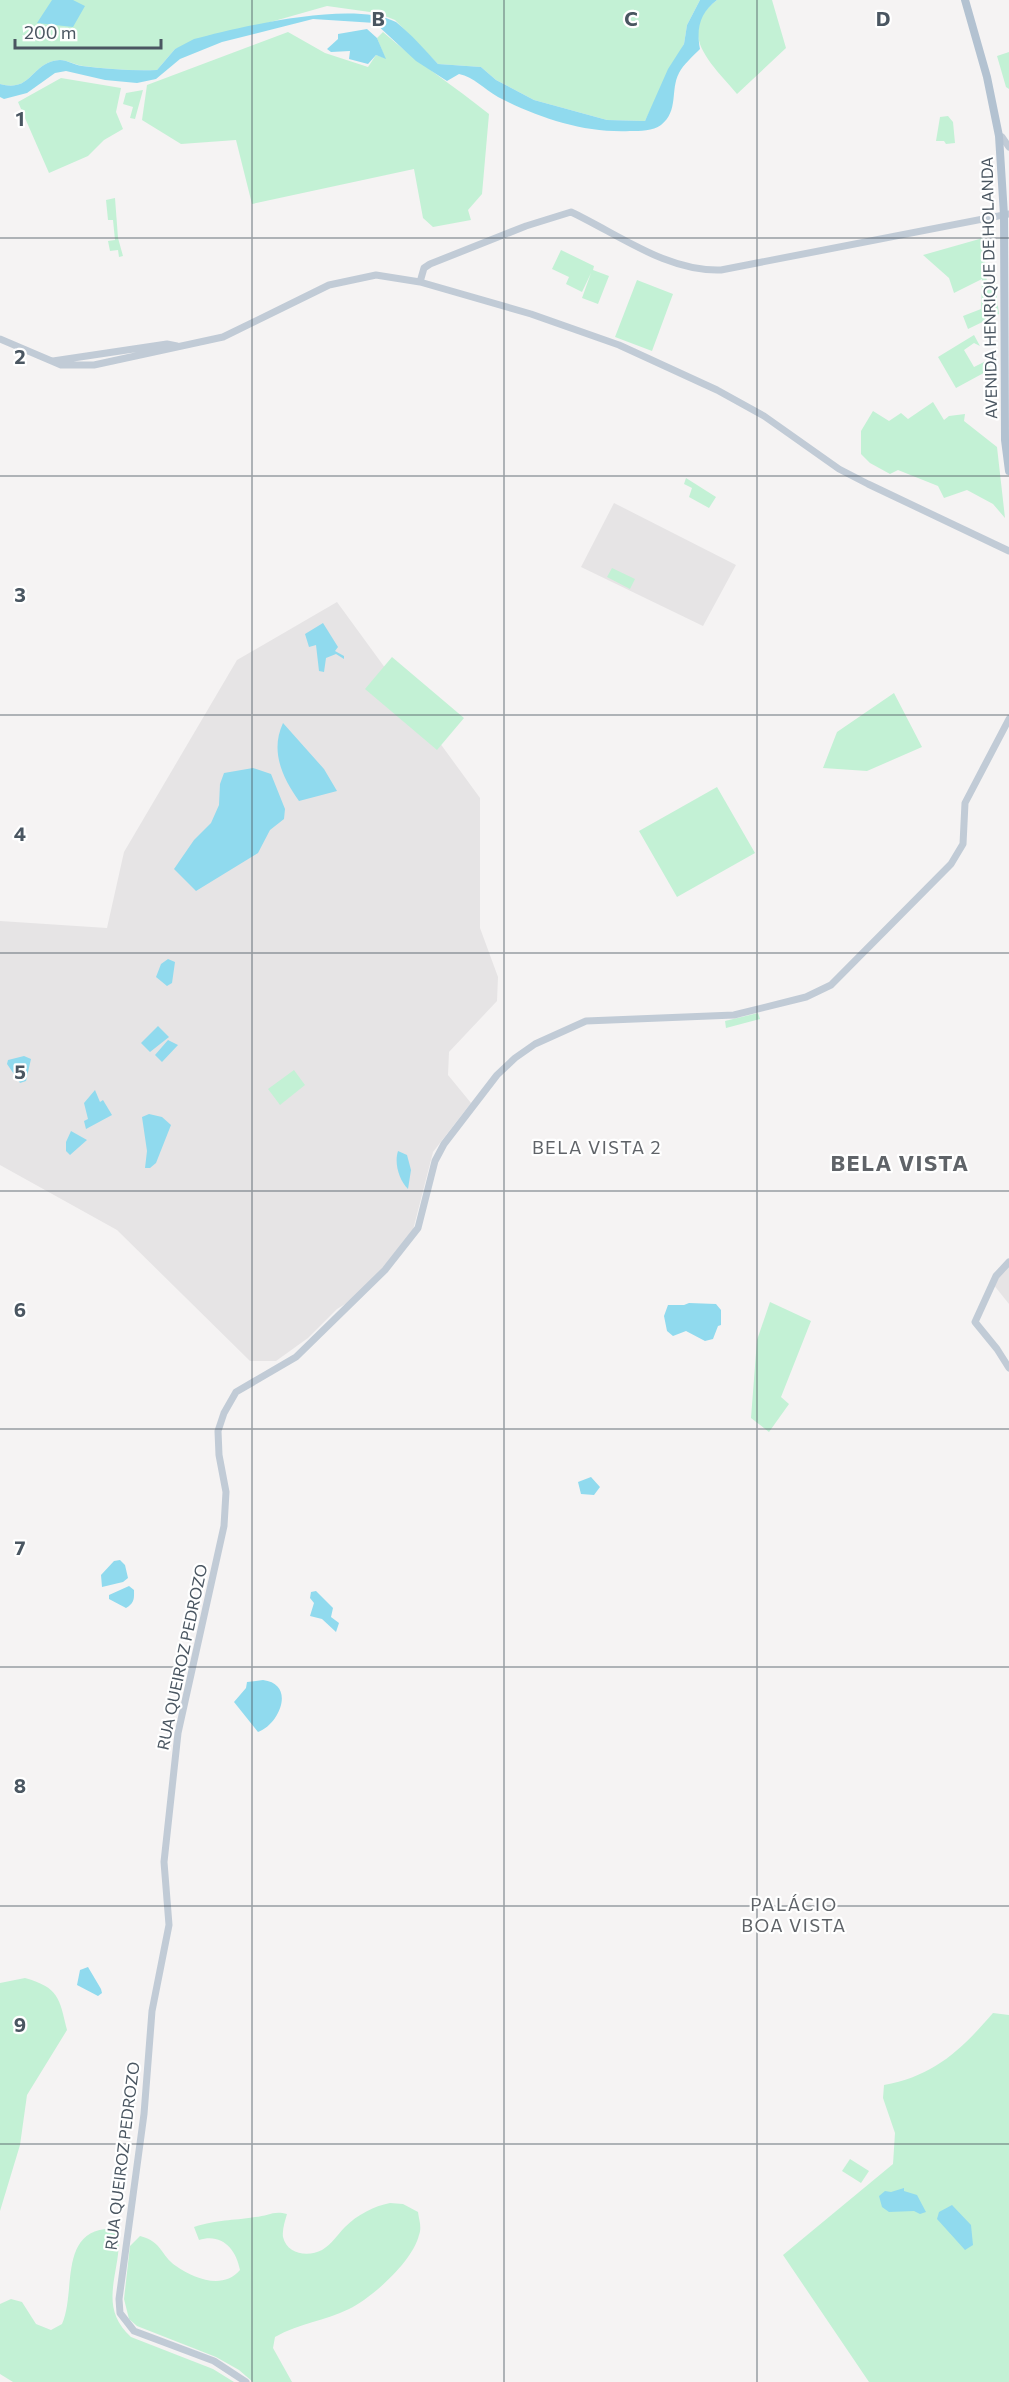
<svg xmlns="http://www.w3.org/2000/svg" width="1009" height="2382" viewBox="0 0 1009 2382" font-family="Commissioner,sans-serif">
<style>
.education{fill:#e6e4e5}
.green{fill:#c3f1d5}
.water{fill:#90daee}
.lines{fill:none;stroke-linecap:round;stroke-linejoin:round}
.secondary{stroke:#c1cbd6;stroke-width:7}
.primary{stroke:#b3c2d1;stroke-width:8}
.grid{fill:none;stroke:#4a5661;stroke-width:1.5;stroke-opacity:0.55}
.labels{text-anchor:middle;stroke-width:4.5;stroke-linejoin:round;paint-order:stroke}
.street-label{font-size:16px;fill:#4a5661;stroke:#fff}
.neighbourhood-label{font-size:18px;letter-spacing:1.5px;fill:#5f6368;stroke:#fff}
.district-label{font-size:22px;font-weight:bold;letter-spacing:1.5px;fill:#5f6368;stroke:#fff}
.grid-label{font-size:20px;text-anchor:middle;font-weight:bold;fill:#4a5661;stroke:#fff;stroke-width:4.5;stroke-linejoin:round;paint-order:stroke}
</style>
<rect width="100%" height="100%" fill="#f5f3f3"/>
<path class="education" d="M614 503 736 565 703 626 581 567Z
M337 602 480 798V928L498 977 497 1001 449 1052 448 1075 471 1103 433 1152 413 1230 395 1255 352 1300 337 1309 308 1338 276 1361H250L117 1230 0 1165V921L107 928 124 852 237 660Z
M1009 1265V1304L993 1284Z"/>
<path class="green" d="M0 0H700L687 25 684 44 645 121 607 120 534 100 496 80 481 67 438 64 395 20 377 13 327 6 175 49 157 70C132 71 107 69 83 66 76 65 67 60 60 60 30 62 33 93 0 84Z
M717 0H772L786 48 737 94C713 65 674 33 717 0Z
M288 32 325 53 368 67 376 55 385 58 377 38 383 32C417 62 454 86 489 114L482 194 468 210 471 220 433 227 423 218 414 169 252 204 236 140 181 144 142 120 147 85Z
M1009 52V89L1006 87 997 56Z
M61 78 121 88 116 112 123 129 104 140 88 156 49 173 18 102Z
M143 90 135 119 130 118 133 107 123 104 126 93Z
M948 116 953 122 955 143 946 144 944 141H936L940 117Z
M115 198 118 238 123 256 119 257 118 250 110 251 108 241 115 240 113 220H108L106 200Z
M983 238 987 283H995L999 314 968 329 963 316 981 309 982 279 954 293 949 278 923 255Z
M561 250 594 266 593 270 609 276 598 304 582 298 591 273 582 292 566 284 569 277 552 269Z
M637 280 673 294 652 351 615 337Z
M974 335 980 346 974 343 964 350 974 367 986 361 991 369 956 388 938 357Z
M933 402 944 420 949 416 965 414 964 421 997 447 1005 518 993 504 967 490 944 498 938 486 898 470 890 474 870 463 861 454V431L873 411 889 421 901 413 908 419Z
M686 478 716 497 709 508 689 497 692 488 684 484Z
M612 568 635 579 630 589 607 577Z
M392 657 464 718 437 750 365 689Z
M894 693 922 747 867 771 823 768 837 732Z
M717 787 755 853 677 897 639 831Z
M758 1013 760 1019 726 1028 725 1021Z
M294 1070 305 1085 280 1105 268 1089Z
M770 1302 811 1321 781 1397 789 1404 769 1432 751 1418 757 1340Z
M25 1978C59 1988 59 1997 67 2030L27 2095 20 2145 0 2211V1983Z
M993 2013 1009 2015V2382H869L783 2255 893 2164 895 2133 883 2098 884 2085C934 2076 961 2050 993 2013Z
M850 2159 869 2171 861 2183 842 2171Z
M390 2203 403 2204 418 2212C419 2220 422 2227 419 2235 413 2261 372 2298 349 2309 325 2321 299 2323 275 2337L273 2348 292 2382H253L239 2370 216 2357 137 2326 129 2319 124 2299 130 2246 140 2236C163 2242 160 2255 176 2266 195 2279 223 2290 240 2270 236 2249 222 2233 199 2240L194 2227C219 2219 231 2221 255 2217 268 2216 274 2210 287 2214 285 2221 282 2230 283 2237 287 2255 309 2257 322 2250 332 2244 337 2235 345 2227 357 2215 374 2206 390 2203Z
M105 2229 117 2231 119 2242C118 2278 99 2308 131 2337L213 2369 234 2382H13L0 2374V2304L11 2299 22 2302 36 2324 51 2330 62 2324C76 2293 59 2235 105 2229Z"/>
<path class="water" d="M52 0H73L85 6 73 27 37 23Z
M700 0H717C700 13 696 28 700 49 693 56 683 65 679 73 670 90 679 111 661 125 653 131 640 131 630 131 583 133 539 118 498 97 484 89 474 77 459 74L447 81 416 61 375 23 313 19 222 42 180 59 156 79 137 83 105 80 66 71 55 73 27 93 4 99 0 97V84C33 93 30 62 60 60 67 60 75 65 82 66 107 69 132 71 157 70L175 49 194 39C244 26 352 0 396 22 411 34 425 50 438 64L481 67 496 80 534 100 607 120 645 121 668 69 684 44 687 25Z
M367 29 377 38 386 59 376 55 368 64 349 59 350 51 331 52 327 49 338 39V34Z
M323 623 338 647 335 651 344 656V659L336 654 326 658 324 672 319 671 316 645 309 647 305 634Z
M283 723 324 769 337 791 299 801C282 777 270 751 283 723Z
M253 768 271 774 285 809 284 819 270 830 258 853 196 891 174 869 194 840 211 823 219 805 220 784 224 773Z
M168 959 175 962 172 983 167 986 156 977 161 964Z
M158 1026 169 1037 150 1052 141 1043Z
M168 1040 178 1045 162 1062 155 1055Z
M24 1056 31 1059 26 1081 20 1083 7 1064 8 1060Z
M95 1090 100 1102 103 1100 112 1115 86 1129 84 1121 88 1119 84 1103Z
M149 1114 162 1117 171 1125 156 1163 150 1168H145L147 1151 142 1117Z
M71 1131 87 1140 70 1155 66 1151V1142Z
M398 1151 407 1155 411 1170 408 1189C399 1180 394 1163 398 1151Z
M689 1303 716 1304 721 1310V1325L718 1326 713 1339 705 1341 686 1331 673 1336 667 1331 664 1316 668 1305H684Z
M591 1477 600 1487 594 1495 581 1494 578 1482Z
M120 1560 125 1565 128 1578 123 1582 102 1587 101 1575 114 1561Z
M129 1586 134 1590C134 1598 135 1603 126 1608L109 1599V1595Z
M316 1591 333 1608 331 1617 339 1623 336 1632 322 1619 310 1616 314 1603 310 1598 311 1592Z
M263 1680C296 1684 280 1724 258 1732L234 1702 246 1688 247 1682Z
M88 1967 101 1989 102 1993 98 1996 77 1985 80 1970Z
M904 2188V2191L917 2195 926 2212 920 2214 914 2211 889 2212 882 2207 879 2196 885 2191 891 2192Z
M952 2205 971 2225 973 2245 965 2250 937 2219 939 2212Z"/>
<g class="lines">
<path class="secondary" d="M1002 137 1009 147
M420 282 424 268 430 264 526 226 571 212C618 234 667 272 721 270L1009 214
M0 339 61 365H94L223 337 329 285 376 275 420 282 531 314 619 345 717 390 764 416 839 469 868 484 1009 551
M53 361 167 344 177 346
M1009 1262 996 1276 975 1322 997 1349 1009 1368
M246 2382 214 2361 134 2331 120 2313 119 2299 144 2114 152 2011 169 1925 164 1862 178 1733 224 1526 226 1492 219 1455 218 1431 224 1413 236 1392 296 1357 385 1270 418 1228 435 1161 444 1144 497 1075 515 1058 535 1044 586 1021 734 1015 806 997 831 985 951 864 963 844 965 803 1009 719"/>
<path class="primary" d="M965 0 987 77 999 136 1004 215 1005 440 1009 471"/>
</g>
<path class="grid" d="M252 0V2382M504 0V2382M757 0V2382M0 238H1009M0 476H1009M0 715H1009M0 953H1009M0 1191H1009M0 1429H1009M0 1667H1009M0 1906H1009M0 2144H1009"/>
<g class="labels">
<g class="street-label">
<text transform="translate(989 288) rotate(-91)" y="6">AVENIDA HENRIQUE DE HOLANDA</text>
<text transform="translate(182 1657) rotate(-78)" y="6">RUA QUEIROZ PEDROZO</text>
<text transform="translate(122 2156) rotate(-83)" y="6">RUA QUEIROZ PEDROZO</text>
</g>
<g class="neighbourhood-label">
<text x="597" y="1154">BELA VISTA 2</text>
<text x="794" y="1911">PALÁCIO<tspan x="794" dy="21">BOA VISTA</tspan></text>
</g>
<g class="district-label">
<text x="900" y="1171">BELA VISTA</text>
</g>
</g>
<g class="grid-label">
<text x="378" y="26">B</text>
<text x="631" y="26">C</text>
<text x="883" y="26">D</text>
<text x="20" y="126">1</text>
<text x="20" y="364">2</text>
<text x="20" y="602">3</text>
<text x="20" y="841">4</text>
<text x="20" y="1079">5</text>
<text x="20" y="1317">6</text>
<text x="20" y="1555">7</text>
<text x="20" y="1793">8</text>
<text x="20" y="2032">9</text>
</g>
<path d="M15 39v9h146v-9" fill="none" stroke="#4a5661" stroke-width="3"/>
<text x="24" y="39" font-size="18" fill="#4a5661" stroke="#ffffff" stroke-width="4.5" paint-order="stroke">200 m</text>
</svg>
